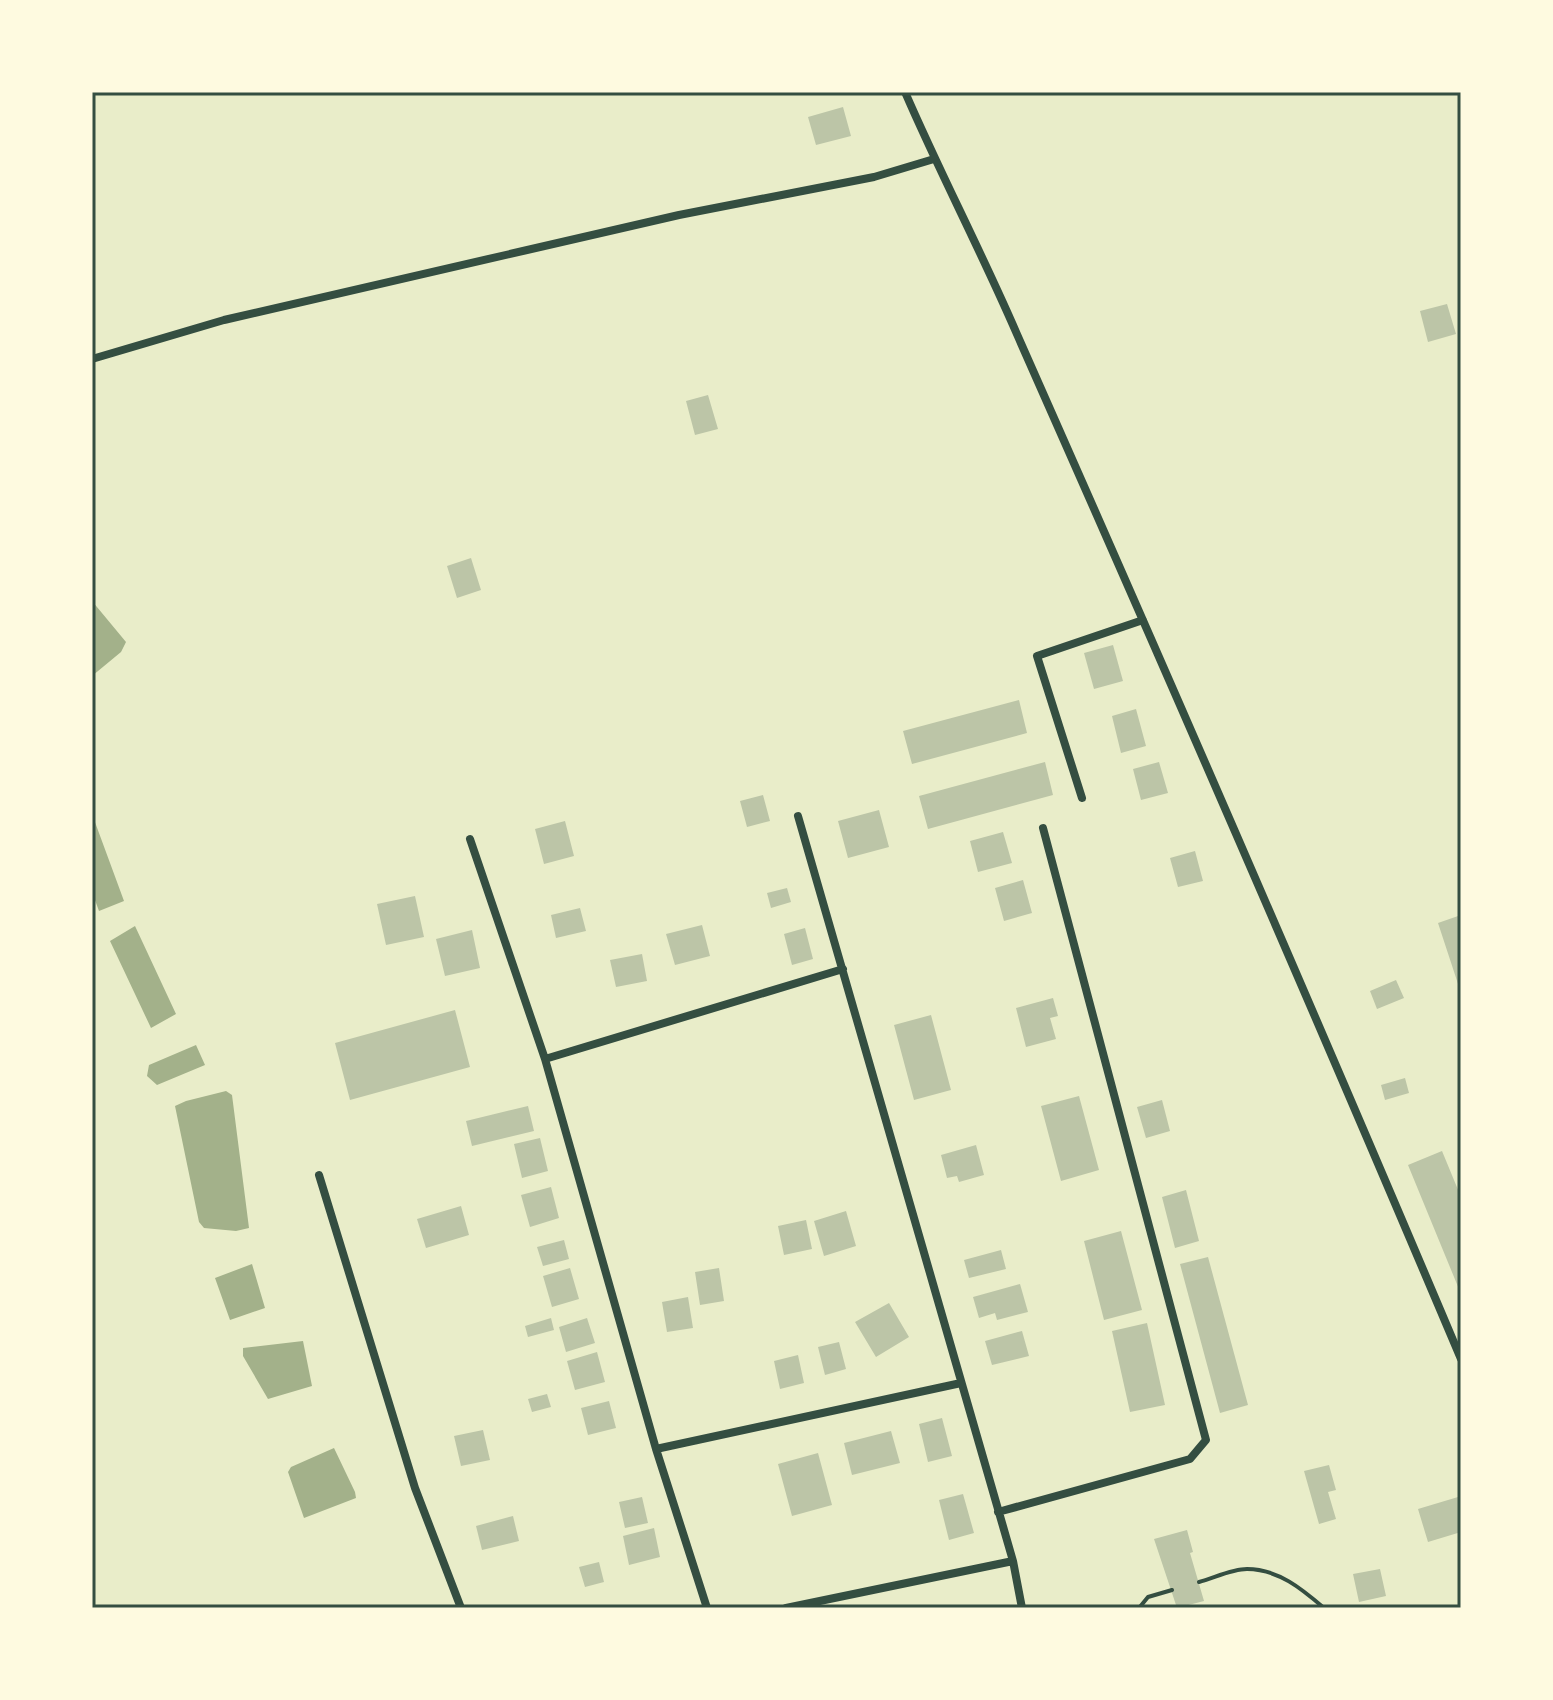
<svg xmlns="http://www.w3.org/2000/svg" width="1553" height="1700" viewBox="0 0 1553 1700" font-family="'PT Sans',sans-serif">
<style>
.water{fill:#a3b18a}
.building{fill:#bcc5a7}
.lines{fill:none;stroke-linecap:round;stroke-linejoin:round}
.service{stroke:#344e41;stroke-width:4}
.minor{stroke:#344e41;stroke-width:8}
.neatline{fill:none;stroke:#344e41;stroke-width:3}
</style>
<rect width="100%" height="100%" fill="#e9edc9"/>
<path class="water" d="M92 601 126 642 121 652 92 676Z
M92 814 124 901 99 911 92 892Z
M135 926 176 1014 151 1028 110 941Z
M196 1045 205 1065 157 1085 147 1076 149 1065Z
M226 1091 232 1095 249 1228 236 1231 204 1228 199 1222 175 1106 186 1101Z
M252 1264 265 1308 230 1320 215 1278Z
M303 1341 312 1386 268 1399 243 1356V1348Z
M334 1448 355 1492 356 1498 304 1518 288 1472 291 1467Z"/>
<path class="building" d="M843 107 851 136 816 145 808 117Z
M1447 304 1456 334 1428 342 1420 311Z
M708 395 718 429 695 435 686 401Z
M471 558 481 590 457 598 447 566Z
M1113 645 1123 681 1094 689 1084 653Z
M1019 700 1027 733 912 764 903 731Z
M1136 709 1146 746 1121 753 1112 716Z
M1045 762 1053 795 928 829 919 796Z
M1159 762 1168 793 1141 800 1133 769Z
M763 795 770 821 747 827 740 801Z
M879 810 889 847 848 858 838 821Z
M565 821 574 856 544 864 535 829Z
M1003 832 1012 863 978 872 970 841Z
M1195 851 1203 881 1178 887 1170 858Z
M1023 880 1032 913 1004 921 995 888Z
M787 888 791 902 771 908 767 893Z
M415 896 424 937 386 945 377 904Z
M580 908 586 931 556 938 551 915Z
M1461 915V990H1460L1438 923Z
M702 925 710 956 675 965 666 934Z
M805 928 813 959 792 965 784 934Z
M472 930 480 968 445 976 436 939Z
M642 954 647 981 616 987 610 960Z
M1396 980 1404 998 1377 1009 1370 991Z
M1053 998 1058 1016 1050 1018 1056 1039 1026 1047 1016 1008Z
M455 1010 470 1067 350 1100 335 1043Z
M931 1015 951 1090 914 1100 894 1025Z
M1405 1078 1409 1093 1385 1100 1381 1085Z
M1079 1096 1099 1170 1061 1181 1041 1106Z
M1162 1100 1170 1131 1146 1138 1137 1107Z
M528 1106 534 1131 472 1146 466 1121Z
M540 1138 548 1171 522 1178 514 1144Z
M976 1145 984 1175 959 1182 957 1176 947 1178 941 1155Z
M1442 1151 1461 1197V1294L1408 1165Z
M551 1187 559 1218 530 1227 521 1195Z
M1186 1190 1199 1241 1175 1248 1162 1197Z
M461 1206 469 1235 426 1248 417 1219Z
M846 1211 856 1246 824 1256 814 1221Z
M806 1220 812 1249 784 1255 778 1226Z
M1121 1231 1142 1310 1104 1320 1084 1241Z
M564 1240 569 1259 543 1266 537 1247Z
M1001 1250 1006 1269 969 1278 964 1260Z
M1208 1257 1248 1405 1220 1413 1180 1264Z
M570 1268 579 1299 552 1307 543 1276Z
M719 1268 724 1301 700 1305 695 1272Z
M1020 1284 1028 1312 997 1320 995 1313 979 1318 973 1297Z
M688 1297 693 1328 667 1332 662 1302Z
M889 1303 909 1337 876 1357 855 1322Z
M551 1318 554 1330 528 1337 525 1326Z
M587 1318 595 1343 566 1352 559 1327Z
M1147 1323 1165 1405 1130 1412 1112 1331Z
M1022 1331 1029 1356 992 1365 985 1341Z
M839 1342 846 1369 825 1375 818 1347Z
M597 1352 605 1382 575 1390 567 1361Z
M798 1355 804 1383 780 1389 774 1361Z
M547 1394 551 1407 532 1412 528 1399Z
M609 1401 616 1428 588 1435 581 1408Z
M942 1418 952 1456 928 1462 919 1424Z
M483 1430 490 1460 461 1466 454 1436Z
M891 1431 900 1463 852 1475 844 1443Z
M818 1453 832 1505 792 1516 778 1464Z
M1329 1465 1336 1490 1328 1492 1336 1519 1319 1524 1304 1471Z
M963 1494 974 1533 949 1540 939 1500Z
M642 1497 648 1523 625 1528 619 1502Z
M1458 1497 1461 1508V1532L1428 1542 1418 1509Z
M513 1516 519 1541 482 1550 476 1526Z
M654 1528 660 1557 629 1565 623 1536Z
M1187 1530 1193 1552 1190 1553 1204 1601 1177 1608 1154 1539Z
M599 1562 604 1582 585 1587 579 1567Z
M1380 1569 1386 1596 1359 1602 1353 1574Z"/>
<g class="lines">
<path class="service" d="M1199 1582C1214 1578 1232 1569 1247 1569 1278 1569 1302 1589 1324 1608
M1139 1608 1148 1597 1172 1590"/>
<path class="minor" d="M905 92C940 173 981 251 1016 332 1167 673 1316 1016 1461 1359
M92 359 224 320 679 215 874 177 934 159
M1082 798 1037 656 1143 620
M798 816 1013 1561 1022 1608
M470 839 545 1059 656 1449 707 1608
M545 1059 843 969
M319 1175 415 1488 461 1608
M656 1449 961 1383
M998 1512 1190 1459 1206 1440 1043 828
M786 1608 1013 1561"/>
</g>
<rect width="1553" height="1700" fill="none" stroke="#fefae0" stroke-width="188"/>
<rect x="94" y="94" width="1365" height="1512" class="neatline"/>
</svg>
